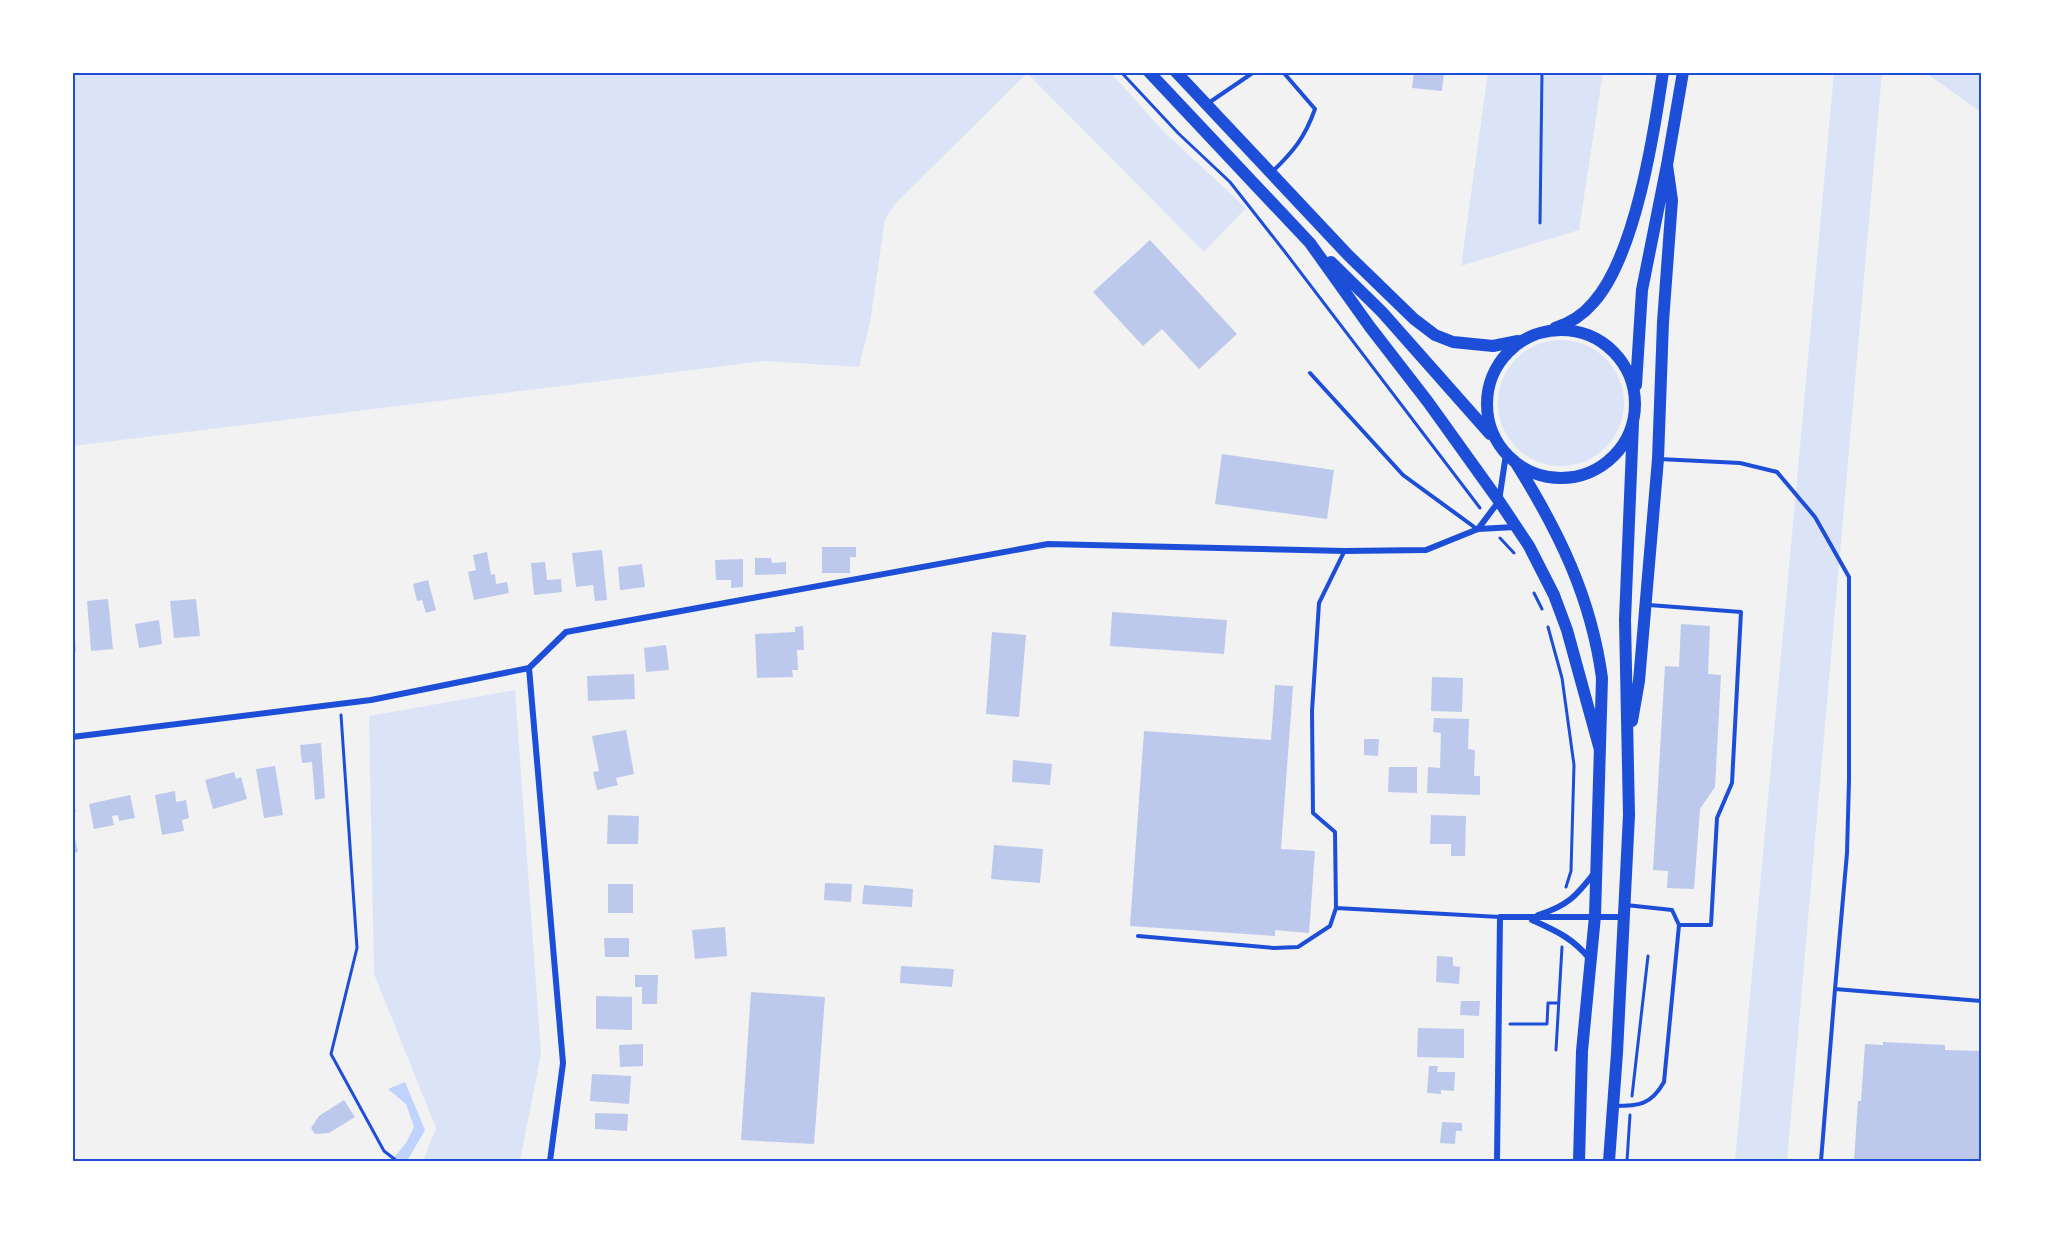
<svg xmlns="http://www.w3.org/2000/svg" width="2053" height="1233" viewBox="0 0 2053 1233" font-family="Manrope,sans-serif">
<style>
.green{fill:#dbe4f7}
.water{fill:#bfd3fe}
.building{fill:#bdc9ec}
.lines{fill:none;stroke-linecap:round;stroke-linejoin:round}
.path{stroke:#1d4ed8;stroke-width:3}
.service{stroke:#1d4ed8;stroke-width:4}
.minor{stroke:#1d4ed8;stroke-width:6}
.primary{stroke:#1d4ed8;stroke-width:12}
.neatline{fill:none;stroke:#1d4ed8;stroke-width:2}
</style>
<rect width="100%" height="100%" fill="#f2f2f2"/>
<path class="green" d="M72 72H1110L1164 132 1246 208 1204 252 1027 73 896 203 885 219 870 323 859 367 765 361 72 446Z
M1488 72H1603L1579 230 1461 266Z
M1834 72H1882L1787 1161H1735Z
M1924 72H1981V112Z
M1498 403a63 63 0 1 1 126 0a63 63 0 1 1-126 0Z
M515 690 541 1054 520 1161H423L436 1128 374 974 369 716Z"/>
<path class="water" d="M405 1082 425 1130 407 1161H391L406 1143 414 1127 406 1104 388 1089Z"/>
<path class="building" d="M1414 72H1444L1442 91 1412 88Z
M1150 240 1237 334 1199 369 1162 329 1143 346 1093 292Z
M1222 454 1334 470 1327 519 1215 504Z
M822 547H856V557H850V573H822Z
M602 550 607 600 595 601 593 585 576 587 572 553Z
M487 552 491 575 495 574 496 584 507 582 509 593 474 600 468 572 476 570 473 555Z
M755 558H771L772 563 786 562V574L755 575Z
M743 559V587L731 588V580H716L715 560Z
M545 562 547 580 561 579 562 592 534 595 531 563Z
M642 564 645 587 620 590 618 567Z
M428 580 436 610 426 613 422 600 417 601 413 584Z
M108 599 113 649 91 651 87 601Z
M196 599 200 636 174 638 170 601Z
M1112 612 1227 620 1224 654 1110 646Z
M159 620 162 644 139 648 135 624Z
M1681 624 1710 626 1708 674 1721 675 1715 787 1700 809 1694 889 1667 888 1668 871 1653 870 1665 666 1679 667Z
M72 626H74L76 652 72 653Z
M803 626 804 650H797L798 670H792L793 677 757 678 755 634 795 632V627Z
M992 632 1026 635 1019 717 986 714Z
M666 645 669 670 646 672 644 648Z
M634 674 635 699 588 701 587 676Z
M1432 677 1463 678 1462 712 1431 711Z
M1275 685 1293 686 1281 849 1315 851 1309 933 1275 930V936L1130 926 1144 731 1271 740Z
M1434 718 1469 719 1468 749 1475 750 1474 776H1480V795L1427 793 1428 767 1440 768 1441 733 1433 732Z
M626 730 634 774 616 778 618 785 597 790 593 772 599 771 592 736Z
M1364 739H1379L1378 756 1364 755Z
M321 743 325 798 315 800 312 762 302 763 300 745Z
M1013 760 1052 764 1050 785 1012 782Z
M275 766 283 815 264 818 256 769Z
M1389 767H1417V793L1388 792Z
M234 772 236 779 241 777 247 799 213 809 205 780Z
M175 791 176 802 186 800 189 818 182 820 184 831 162 835 155 795Z
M130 795 135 818 119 821 118 815 112 816 114 825 94 829 89 804Z
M72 796 76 812 72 813Z
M608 815 639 816 638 844H607Z
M1431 815 1466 816 1465 856H1451V844H1430Z
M72 825 78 852 72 853Z
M994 845 1043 849 1040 883 991 879Z
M825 883 852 884 851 902 824 900Z
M608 884H633V913H608Z
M864 885 913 889 912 907 862 904Z
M725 927 727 956 695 959 692 930Z
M604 938H629V957H605Z
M1437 956 1453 957V966L1460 967 1459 984 1436 982Z
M901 966 954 969 952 987 900 983Z
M635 975H658L657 1004H642V987H635Z
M751 992 825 997 814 1144 741 1140Z
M596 996 632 997V1030L596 1029Z
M1461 1001H1480L1479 1016 1460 1015Z
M1418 1028 1464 1029V1058L1417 1057Z
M1883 1042 1945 1045V1050L1981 1051V1161H1854L1858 1101H1861L1865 1044 1883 1045Z
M643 1044V1066L620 1067 619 1045Z
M1429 1066H1438L1437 1072H1455L1454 1091 1441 1090V1094L1427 1093Z
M592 1074 631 1076 629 1104 590 1101Z
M344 1100 355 1117 329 1133 315 1134 311 1128 319 1116Z
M595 1113 628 1114 627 1131 595 1129Z
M1442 1122 1462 1123V1131H1456L1455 1144 1440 1143Z"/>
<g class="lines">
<path class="path" d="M1121 72 1178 133 1230 182 1285 252 1480 508
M1540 223 1542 72
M1500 538 1514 553
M1534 593 1542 609
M1548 627 1562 678 1574 765 1571 871 1566 887
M341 715 357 948 331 1054 384 1151 397 1161
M1510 1024H1547L1548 1003H1558
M1556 1050 1562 947
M1632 1096 1648 956
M1627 1161 1630 1115"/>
<path class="service" d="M1207 104 1254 72
M1272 172C1294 151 1305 137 1315 109L1283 72
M1310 373 1403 475 1477 529
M1659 459 1740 463 1777 472 1815 517 1849 577V780L1847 853 1835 989
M1344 552 1319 603 1312 711 1313 813 1335 832 1336 908 1500 917
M1626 905 1672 910 1679 925
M1138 936 1274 948 1298 947 1330 926 1336 908
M1614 1106C1639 1106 1651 1105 1664 1082L1679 925H1711L1717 818 1732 783 1741 612 1649 605
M1821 1161 1835 989 1981 1001"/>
<path class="minor" d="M1478 529 1499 501 1506 454
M529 668 563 1063 550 1161
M72 737 371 700 529 668 566 632 1048 544 1345 551 1426 550 1478 529 1515 527
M1538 915C1568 906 1577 895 1595 872
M1532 920C1558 932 1571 937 1590 959
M1497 1161 1500 917H1624"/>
<path class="primary" d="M1149 72 1310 243 1370 327 1428 402 1499 501 1529 546 1554 595 1567 630 1600 750
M1176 72 1349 256 1414 319 1435 335 1453 342 1493 346 1518 341
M1331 262 1382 312 1490 434
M1555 328C1570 323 1583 315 1593 303 1635 257 1654 134 1663 72
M1487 404a74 74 0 1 1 148 0a74 74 0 1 1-148 0Z
M1636 385 1642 290 1667 165 1683 72
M1516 463C1559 532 1591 597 1602 678L1595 916 1582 1051 1579 1161
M1632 721 1639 681 1658 459 1663 322 1672 200 1667 165
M1609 1161 1617 1053 1629 815 1625 620 1633 423"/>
</g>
<rect width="2053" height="1233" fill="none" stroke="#ffffff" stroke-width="147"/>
<rect x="74" y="74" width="1906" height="1086" class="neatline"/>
</svg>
